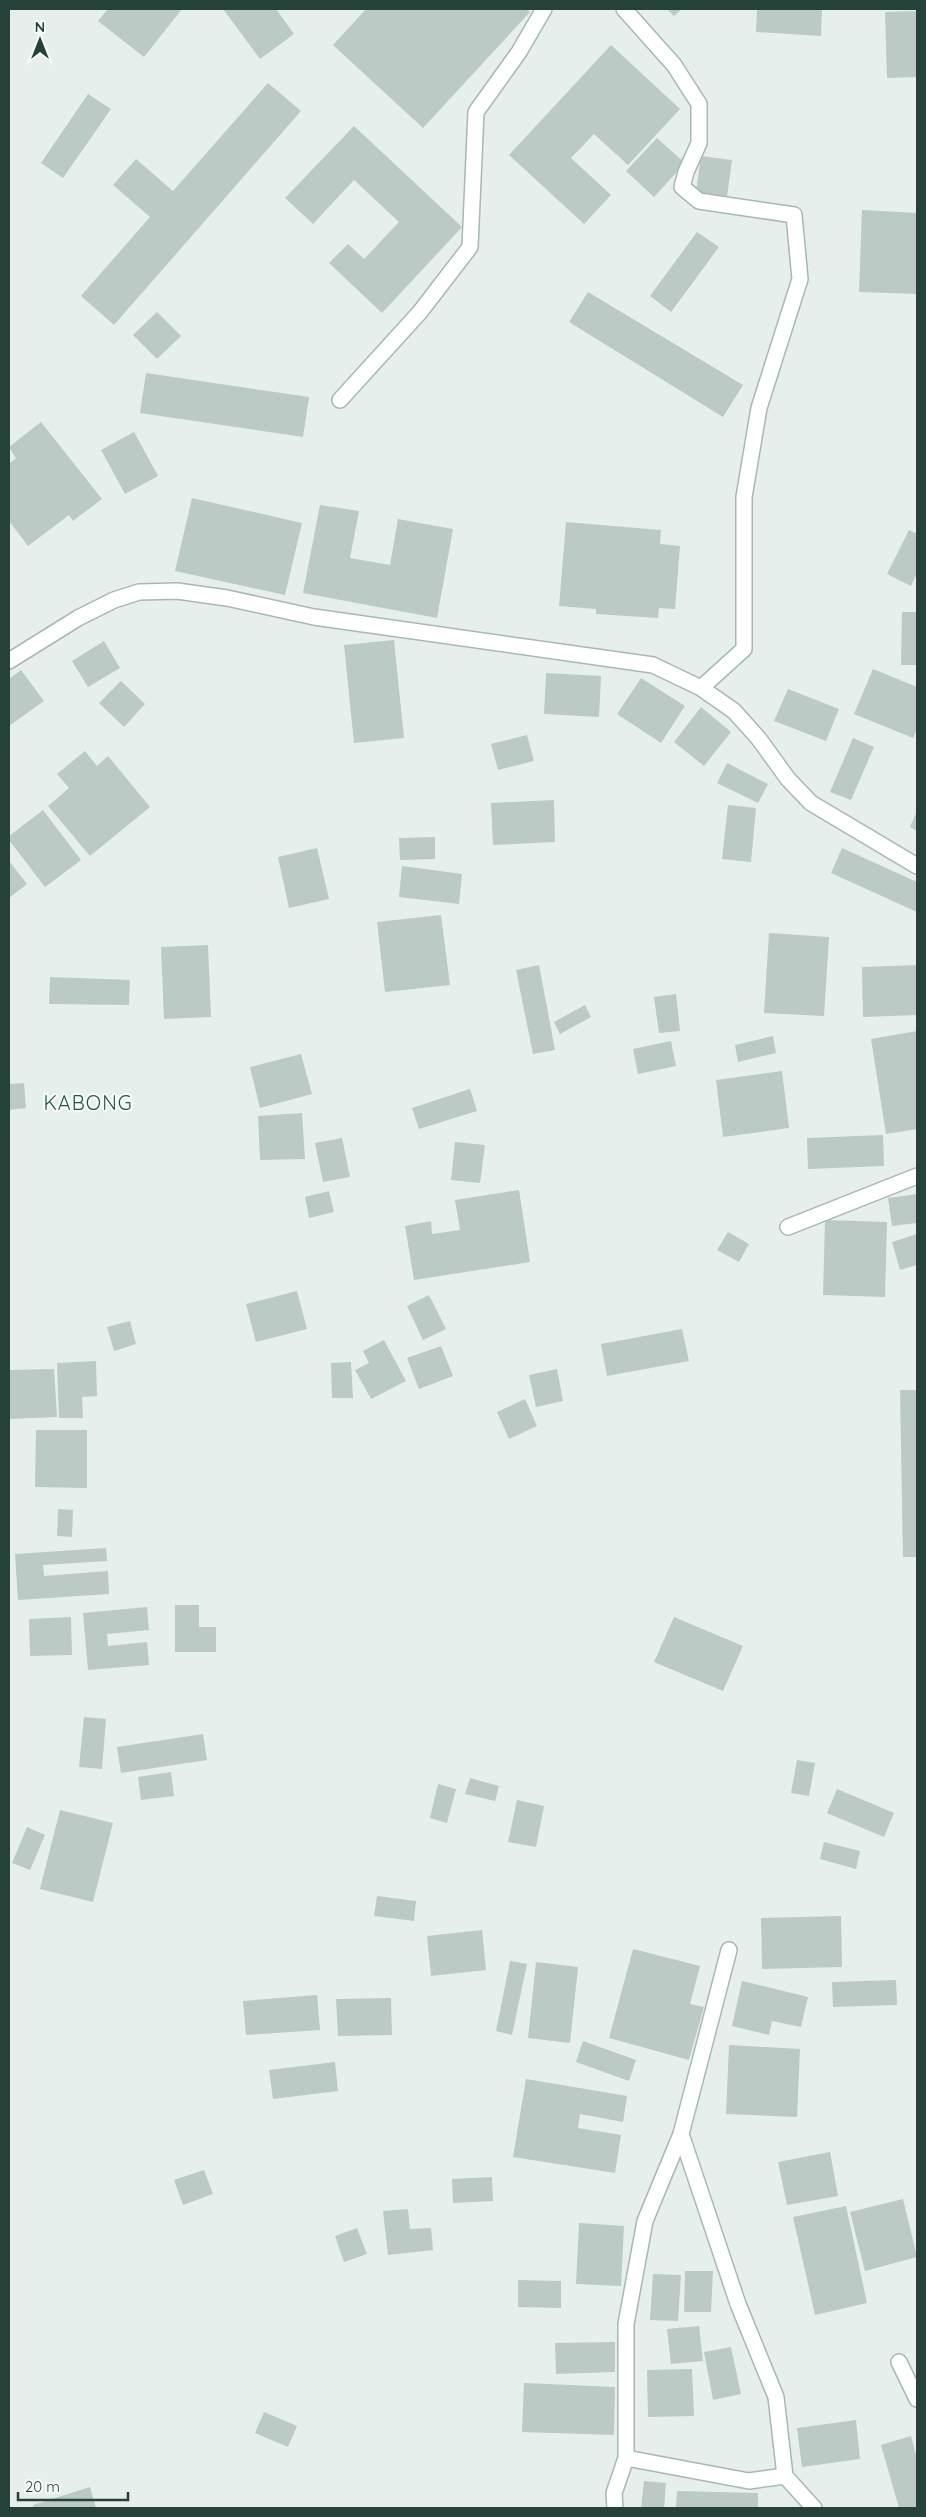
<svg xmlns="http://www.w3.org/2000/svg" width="926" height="2517" viewBox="0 0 926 2517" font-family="Quicksand,sans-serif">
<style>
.building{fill:#bbcac4}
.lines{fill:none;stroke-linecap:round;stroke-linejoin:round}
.minor-casing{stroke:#a8b8b2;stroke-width:18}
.minor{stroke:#fff;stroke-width:15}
.labels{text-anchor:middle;stroke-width:4.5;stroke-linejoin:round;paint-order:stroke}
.quarter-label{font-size:20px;letter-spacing:1px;fill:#1f5548;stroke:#f7fbf9}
</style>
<rect width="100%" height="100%" fill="#e6efeb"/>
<path class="building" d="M108 9H182L144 57 98 21Z
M223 9H276L294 34 260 59Z
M366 9H526L530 12 423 128 333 45Z
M667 9H682L674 16Z
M757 9H822L821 36 756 32Z
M917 11V77L887 78 885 12Z
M611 45 680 109 628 165 594 134 571 158 611 195 584 224 509 155Z
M268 83 301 111 114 325 81 296 150 217 113 185 136 159 173 191Z
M88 94 111 109 63 178 41 163Z
M354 126 462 227 382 313 329 263 348 244 364 259 399 222 354 180 313 224 285 198Z
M657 138 685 163 654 197 626 171Z
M701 156 732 160 727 197 696 192Z
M862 210 917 213V294L859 292Z
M697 232 719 247 671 312 650 296Z
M588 292 743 385 723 417 569 322Z
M157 312 181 336 157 359 133 335Z
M146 373 309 397 303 437 140 413Z
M41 422 102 499 73 521 69 515 28 546 9 521V464L16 458 9 447Z
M134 432 158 476 125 494 101 450Z
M192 498 302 523 285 595 175 571Z
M320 505 359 511 350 558 390 565 398 519 453 529 437 618 303 593Z
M566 522 661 530 660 544 680 546 675 609 659 608 658 618 596 614V609L559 606Z
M909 530 917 534V573L911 586 887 574Z
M902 612H917V665H901Z
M394 640 404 738 354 743 344 645Z
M104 641 120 668 88 687 72 661Z
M873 669 917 687V729L913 738 854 714Z
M21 670 44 701 9 726V679Z
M546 673 601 676 599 717 544 714Z
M641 678 685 706 661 743 617 714Z
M121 681 145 704 124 727 99 703Z
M788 689 839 709 826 741 774 721Z
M701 707 731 732 704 766 674 742Z
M527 735 534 761 498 770 491 744Z
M853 738 874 747 851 800 830 792Z
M85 751 97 766 108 756 150 807 90 856 48 806 69 788 57 774Z
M727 763 768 784 758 803 717 783Z
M554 800 555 842 493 845 491 803Z
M728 805 756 808 751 862 722 859Z
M43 810 81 860 45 887 9 840V836Z
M917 811V831L910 827Z
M435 837V859L400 860 399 838Z
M317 848 329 899 289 908 278 857Z
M842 848 917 882V912L831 873Z
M9 861 27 884 9 898Z
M402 866 462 874 459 904 399 897Z
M441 915 450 985 385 992 377 922Z
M769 933 829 937 824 1016 764 1013Z
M208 945 211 1017 164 1019 161 947Z
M539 965 555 1050 533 1054 516 970Z
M917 965V1015L863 1017 862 967Z
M50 977 130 980 129 1005 49 1004Z
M676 994 680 1031 659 1033 654 997Z
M585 1005 591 1017 560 1034 554 1022Z
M917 1031V1129L886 1134 871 1039Z
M773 1036 776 1053 738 1062 735 1045Z
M671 1041 676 1066 638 1074 633 1049Z
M301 1054 312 1094 260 1108 250 1067Z
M782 1071 789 1128 723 1137 716 1080Z
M24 1083 26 1108 9 1110V1084Z
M470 1089 477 1111 419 1129 412 1108Z
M302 1113 305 1159 260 1160 258 1116Z
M883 1135 884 1166 808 1169 807 1138Z
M342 1138 350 1177 323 1182 315 1143Z
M455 1142 485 1145 480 1183 451 1180Z
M519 1190 530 1262 414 1280 405 1226 431 1221 432 1234 460 1230 455 1200Z
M329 1191 334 1212 309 1218 305 1197Z
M917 1194V1223L892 1226 888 1198Z
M825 1220 887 1222 885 1297 823 1295Z
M728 1232 749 1244 739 1262 717 1250Z
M917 1234V1265L900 1270 892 1242Z
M297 1291 307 1329 256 1342 246 1304Z
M429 1295 446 1329 423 1340 407 1306Z
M130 1321 136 1344 114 1351 107 1327Z
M682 1329 689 1361 607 1376 601 1344Z
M384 1340 406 1381 371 1399 355 1370 369 1363 363 1351Z
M441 1346 453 1376 419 1389 407 1358Z
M96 1361 97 1396 82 1397 83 1418H59L57 1363Z
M351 1362 353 1398H332L331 1363Z
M54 1369 57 1417 9 1419V1370Z
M557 1369 563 1401 536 1407 529 1375Z
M900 1390H917V1557H903Z
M525 1399 537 1426 509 1439 497 1412Z
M36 1430H87V1488L35 1487Z
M58 1509 73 1510 72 1537 57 1536Z
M106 1548 107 1561 43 1565 44 1576 108 1571 109 1594 18 1600 15 1554Z
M175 1605H199V1627H216V1652H175Z
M147 1607 149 1630 107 1634 108 1646 147 1642 149 1665 88 1670 83 1613Z
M71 1617 72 1655 30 1656 29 1619Z
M674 1617 743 1646 723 1691 654 1662Z
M84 1717 106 1719 102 1769 79 1767Z
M203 1734 207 1760 121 1773 117 1747Z
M797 1760 815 1763 809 1796 791 1793Z
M171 1772 174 1796 141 1800 138 1777Z
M470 1778 499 1786 495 1801 465 1794Z
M438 1784 456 1789 447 1823 430 1818Z
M837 1789 894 1813 884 1837 827 1813Z
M517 1800 544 1806 536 1847 508 1842Z
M60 1810 113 1823 93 1902 40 1889Z
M27 1827 45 1835 30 1870 12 1863Z
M824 1842 860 1851 856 1869 820 1859Z
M377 1896 416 1901 414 1921 374 1916Z
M841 1916 842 1967 762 1969 761 1918Z
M482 1930 486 1970 431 1976 427 1936Z
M633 1949 700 1966 690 2004 704 2007 689 2060 609 2038Z
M510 1961 527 1964 512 2035 496 2031Z
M536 1962 578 1967 570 2043 528 2038Z
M896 1980 897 2005 833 2007 832 1982Z
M742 1981 808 1997 801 2027 772 2021 769 2035 732 2026Z
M317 1995 320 2030 246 2035 243 2001Z
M391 1998 392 2035 338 2036 336 1999Z
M583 2041 636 2060 629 2081 576 2062Z
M729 2045 800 2049 797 2117 726 2114Z
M335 2062 338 2091 273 2099 269 2070Z
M526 2079 627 2096 623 2122 580 2114 578 2128 621 2135 615 2173 513 2157Z
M830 2152 838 2196 787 2205 778 2162Z
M204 2170 213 2194 183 2205 174 2180Z
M492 2177 493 2201 453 2203 452 2179Z
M903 2199 917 2257 865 2271 850 2212Z
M846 2206 867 2303 815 2315 793 2217Z
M408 2209 410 2229 431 2228 433 2250 388 2255 383 2211Z
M579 2223 624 2226 621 2286 576 2284Z
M357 2228 367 2254 344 2262 335 2236Z
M685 2271H713L711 2312H684Z
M653 2274 681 2275 678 2321 650 2320Z
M518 2280 561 2281V2308L518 2307Z
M699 2326 703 2361 671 2364 667 2329Z
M615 2342V2372L556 2374 555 2343Z
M731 2347 741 2394 713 2400 704 2352Z
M692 2369 694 2416 648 2417 647 2370Z
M524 2383 615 2387 614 2435 522 2432Z
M264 2412 297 2426 288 2447 255 2433Z
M856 2420 860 2459 802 2467 797 2428Z
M911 2436 917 2459V2508H899L881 2445Z
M644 2481 666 2483 664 2508H641Z
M90 2487 96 2508H34L33 2505Z
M677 2491 758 2493V2508H676Z"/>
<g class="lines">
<defs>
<path id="minor" d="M624 9 674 65 699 104V143L686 172 682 187 699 201 794 215 800 279 759 408 744 497V649L701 688
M340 400 420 312 470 247 476 112 519 52 544 9
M9 661 78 618 114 600 139 592 177 591 227 598 314 617 653 665 701 688 734 711 759 739 788 779 811 803 917 866
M788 1227 917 1176
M681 2134 738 2304 776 2397 785 2476
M899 2362 917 2399
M626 2458 749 2481 785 2476 814 2508
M615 2508 614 2493 626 2458V2324L645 2221 681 2134 729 1950"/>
</defs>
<use href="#minor" class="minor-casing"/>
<use href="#minor" class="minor"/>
</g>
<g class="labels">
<g class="quarter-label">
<text x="88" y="1110">KABONG</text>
</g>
</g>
<rect width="926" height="2517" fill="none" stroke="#24423a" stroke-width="20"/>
<g transform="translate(40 40)" stroke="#f7fbf9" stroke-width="4" paint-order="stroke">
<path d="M0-4L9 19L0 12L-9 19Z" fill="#24423a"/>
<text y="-8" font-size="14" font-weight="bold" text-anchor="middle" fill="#24423a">N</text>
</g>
<path d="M18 2492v8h110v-8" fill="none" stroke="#24423a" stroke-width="2.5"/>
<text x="25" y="2492" font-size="15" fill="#24423a" stroke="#f7fbf9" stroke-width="4" paint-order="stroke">20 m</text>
</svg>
